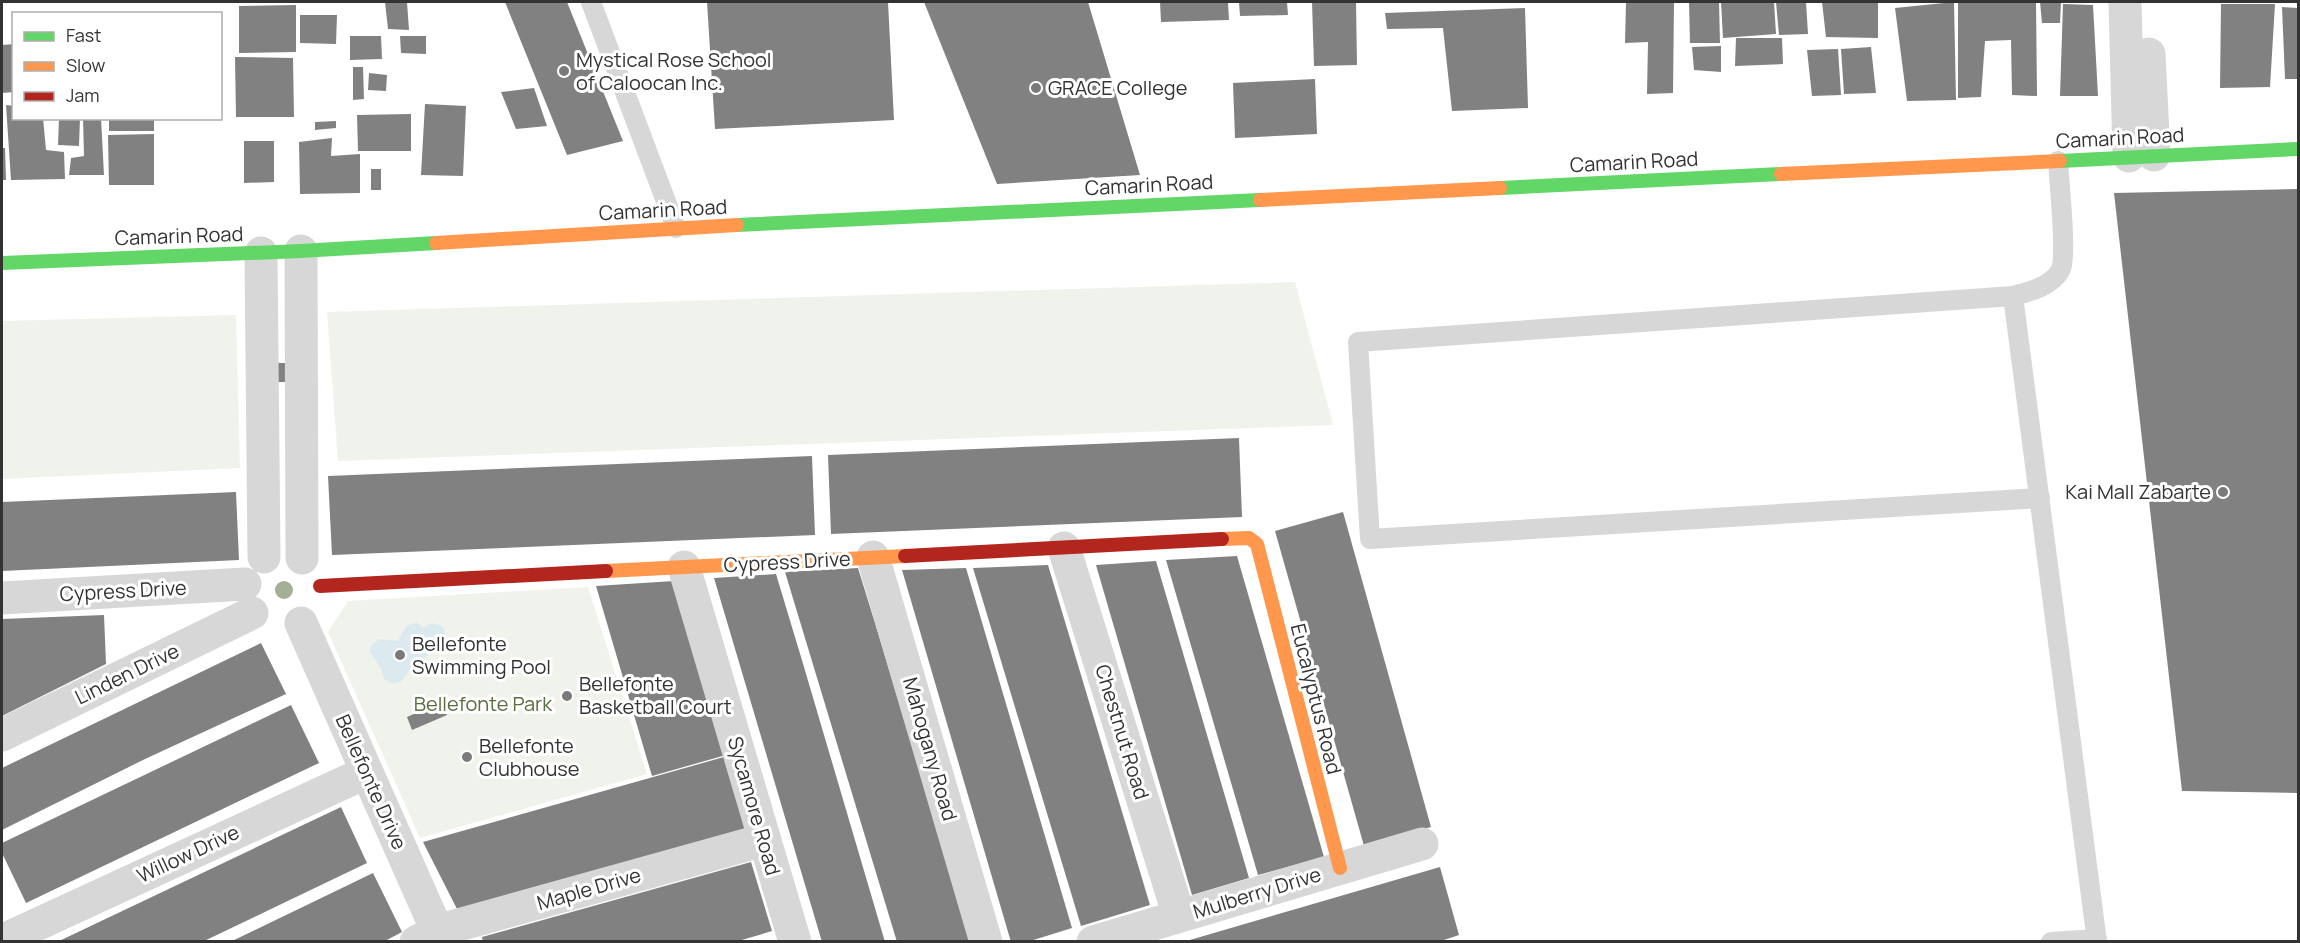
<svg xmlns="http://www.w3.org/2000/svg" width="2300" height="943" viewBox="0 0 2300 943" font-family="Manrope,sans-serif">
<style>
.green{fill:#f0f3ec}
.water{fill:#dbeaef}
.building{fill:#818181}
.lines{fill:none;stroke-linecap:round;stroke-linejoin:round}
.lane{stroke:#d7d7d7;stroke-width:20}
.street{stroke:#d7d7d7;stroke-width:33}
.fast{stroke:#63d668;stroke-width:14}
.slow{stroke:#ff974d;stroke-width:14}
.jam{stroke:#b3261e;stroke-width:14}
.tree{fill:#a5af96}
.poi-dot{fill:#7a7a7a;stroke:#fff;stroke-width:2}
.labels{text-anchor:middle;stroke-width:6;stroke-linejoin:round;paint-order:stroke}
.poi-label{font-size:20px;fill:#333;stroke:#fff;text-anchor:start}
.street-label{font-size:20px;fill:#333;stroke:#fff}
.park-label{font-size:20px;fill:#5b6e41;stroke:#fff}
</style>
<rect width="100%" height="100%" fill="#fff"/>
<path class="green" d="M1295 282 1333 425 338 461 327 312Z
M236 315 240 468 2 479V321Z
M588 587 647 774 420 838 328 632 348 601Z"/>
<path class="water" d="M417 622 423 628 432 623 442 626C447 634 447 642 439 648H432L423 662 413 665 402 681 393 684 384 679 381 668 370 652V647L379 639 398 641 406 626Z"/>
<path class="building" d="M385 2H407L409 30 388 29Z
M505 2H567L623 141 567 155Z
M707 2H888L894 120 715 129Z
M924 2H1088L1140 175 997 184Z
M1160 2H1228L1229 20 1161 22Z
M1239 2H1287L1288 15 1240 16Z
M1312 2H1356L1357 65 1314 66Z
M1626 2H1674L1673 93 1647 94 1648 42 1625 43Z
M1689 2H1719L1720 43H1690Z
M1721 2H1774L1776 34 1723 38Z
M1776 2H1806L1808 34 1779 35Z
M1822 2H1878V38L1826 37Z
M1954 2 1956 100 1907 101 1895 8Z
M1958 2H2036L2037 96 2012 95 2011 40 1985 41 1981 97 1958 98Z
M2040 2H2061L2060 23H2042Z
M2063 4 2093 5 2098 96H2060Z
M2221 4H2275L2270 87 2220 88Z
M296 5V52L239 53V6Z
M2282 7 2298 8V79H2285Z
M1525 8 1528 108 1452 111 1443 28 1387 29 1385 13Z
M300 15H337L336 44 300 43Z
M350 36H381L382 59 350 60Z
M400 36H426V54L401 53Z
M1736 38H1782L1783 64 1735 66Z
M14 44V92L2 93V45Z
M1721 46V72L1694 70 1692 47Z
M1871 47 1876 93 1844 94 1841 49Z
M1838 49 1841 95 1812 96 1807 50Z
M235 57 293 58 294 117H236Z
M353 67H363L364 99 353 100Z
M369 73 387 75 386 91 368 90Z
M1315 79 1317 134 1235 138 1233 83Z
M534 88 547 126 516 129 501 92Z
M425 104 466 106 463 176 421 175Z
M6 105 14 106V118H43L46 150 64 152 65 179 11 180Z
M411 114V151H358L357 115Z
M59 118H80L79 146 58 145Z
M83 118H101L104 175H69L71 158 84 156Z
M109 118H154V131H109Z
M336 121V128L315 130V122Z
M154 134V185H109L108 135Z
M332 138 331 156 360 154V193L300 194 299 142Z
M244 141H274V182L244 183Z
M2 148H5L6 180H2Z
M371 169H381V190H371Z
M2298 189V793L2182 791 2114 193Z
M272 363H289V382H272Z
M1239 438 1242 517 831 534 828 455Z
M812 456 815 535 332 555 328 476Z
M236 492 239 560 2 571V502Z
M1343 512 1431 827 1364 846 1275 531Z
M1237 556 1324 857 1258 875 1166 560Z
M1156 561 1249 878 1192 895 1096 565Z
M1048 565 1150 905 1081 926 973 568Z
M858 568 875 623 971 942H897L785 572Z
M966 568 1072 928 1027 942H1011L902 570Z
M776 574 804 667 885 942H822L714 578Z
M674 581 726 755 652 776 596 586Z
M104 615 106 664 2 716V619Z
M261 643 286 694 145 759 2 830V768Z
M441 702 447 715 412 730 407 717Z
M291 705 319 763 26 903 2 853V843Z
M724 757 745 829 457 909 423 842Z
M341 807 367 863 271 909 202 942H57Z
M751 862 772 931 735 942H483L482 937Z
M1440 867 1459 935 1438 942H1183Z
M373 873 402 932 383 942H230Z"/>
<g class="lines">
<path class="lane" d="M591 2 676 228
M2013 296 2097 942
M2040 498 1370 539 1358 342 2013 296C2029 292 2053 286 2061 269 2067 254 2059 181 2058 161
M2051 942 2097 939"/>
<path class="street" d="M2125 2 2129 156
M2149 54 2154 155
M301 251 302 558
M261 253 264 557
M1064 548 1179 916
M873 557 986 942
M684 567 795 942
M2 598 245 584
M301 623 442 942
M2 735 252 613
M10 937 367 772
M416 942 437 931 764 840
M1093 942 1422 844"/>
<path class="fast" d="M2060 161 2298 149
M1500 188 1781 174
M737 225 1260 200
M2 263 301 251 436 243"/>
<path class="slow" d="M1781 174 2060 161
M1260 200 1500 188
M436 243 737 225
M1222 539 1249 538 1257 544 1340 868
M606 571 905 556"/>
<path class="jam" d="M905 556 1222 539
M320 586 606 571"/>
</g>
<circle class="tree" cx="284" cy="590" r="9"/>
<g class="poi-dot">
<circle cx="564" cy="71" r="6"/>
<circle cx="1036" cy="88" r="6"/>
<circle cx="2223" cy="492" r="6"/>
<circle cx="400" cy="655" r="6"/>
<circle cx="567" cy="696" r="6"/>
<circle cx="467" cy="757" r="6"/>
</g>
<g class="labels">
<g class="poi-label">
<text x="576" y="67">Mystical Rose School<tspan x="576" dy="23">of Caloocan Inc.</tspan></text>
<text x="1048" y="95">GRACE College</text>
<text x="2211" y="499" text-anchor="end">Kai Mall Zabarte</text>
<text x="412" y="651">Bellefonte<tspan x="412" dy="23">Swimming Pool</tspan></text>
<text x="579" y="691">Bellefonte<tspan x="579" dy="23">Basketball Court</tspan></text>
<text x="479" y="753">Bellefonte<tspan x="479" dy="23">Clubhouse</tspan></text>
</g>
<g class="street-label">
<text transform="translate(2120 138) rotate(-3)" y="7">Camarin Road</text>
<text transform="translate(1634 162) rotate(-3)" y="7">Camarin Road</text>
<text transform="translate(1149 185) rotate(-3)" y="7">Camarin Road</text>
<text transform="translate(663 210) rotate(-3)" y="7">Camarin Road</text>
<text transform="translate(179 236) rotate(-2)" y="7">Camarin Road</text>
<text transform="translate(787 562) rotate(-3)" y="7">Cypress Drive</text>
<text transform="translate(123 591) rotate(-3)" y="7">Cypress Drive</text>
<text transform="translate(127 674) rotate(-26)" y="7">Linden Drive</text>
<text transform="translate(1316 699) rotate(76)" y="7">Eucalyptus Road</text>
<text transform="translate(1122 732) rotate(73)" y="7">Chestnut Road</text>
<text transform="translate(930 749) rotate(74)" y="7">Mahogany Road</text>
<text transform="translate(371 782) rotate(66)" y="7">Bellefonte Drive</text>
<text transform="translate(754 806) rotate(74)" y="7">Sycamore Road</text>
<text transform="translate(188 854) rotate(-25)" y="7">Willow Drive</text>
<text transform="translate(589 889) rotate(-16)" y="7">Maple Drive</text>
<text transform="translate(1257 893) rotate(-17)" y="7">Mulberry Drive</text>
</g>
<g class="park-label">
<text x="483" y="711">Bellefonte Park</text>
</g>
</g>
<rect width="2300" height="943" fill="none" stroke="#333333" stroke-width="6"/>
<rect x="12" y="12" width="210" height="108" fill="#ffffff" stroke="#adadad" stroke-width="1.5"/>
<rect x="24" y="32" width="30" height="9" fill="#63d668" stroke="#adadad" stroke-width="1.5"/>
<text x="66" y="42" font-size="18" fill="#333333">Fast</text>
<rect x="24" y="62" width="30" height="9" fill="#ff974d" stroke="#adadad" stroke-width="1.5"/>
<text x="66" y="72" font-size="18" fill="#333333">Slow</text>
<rect x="24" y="92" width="30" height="9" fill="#b3261e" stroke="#adadad" stroke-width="1.5"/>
<text x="66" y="102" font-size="18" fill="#333333">Jam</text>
</svg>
